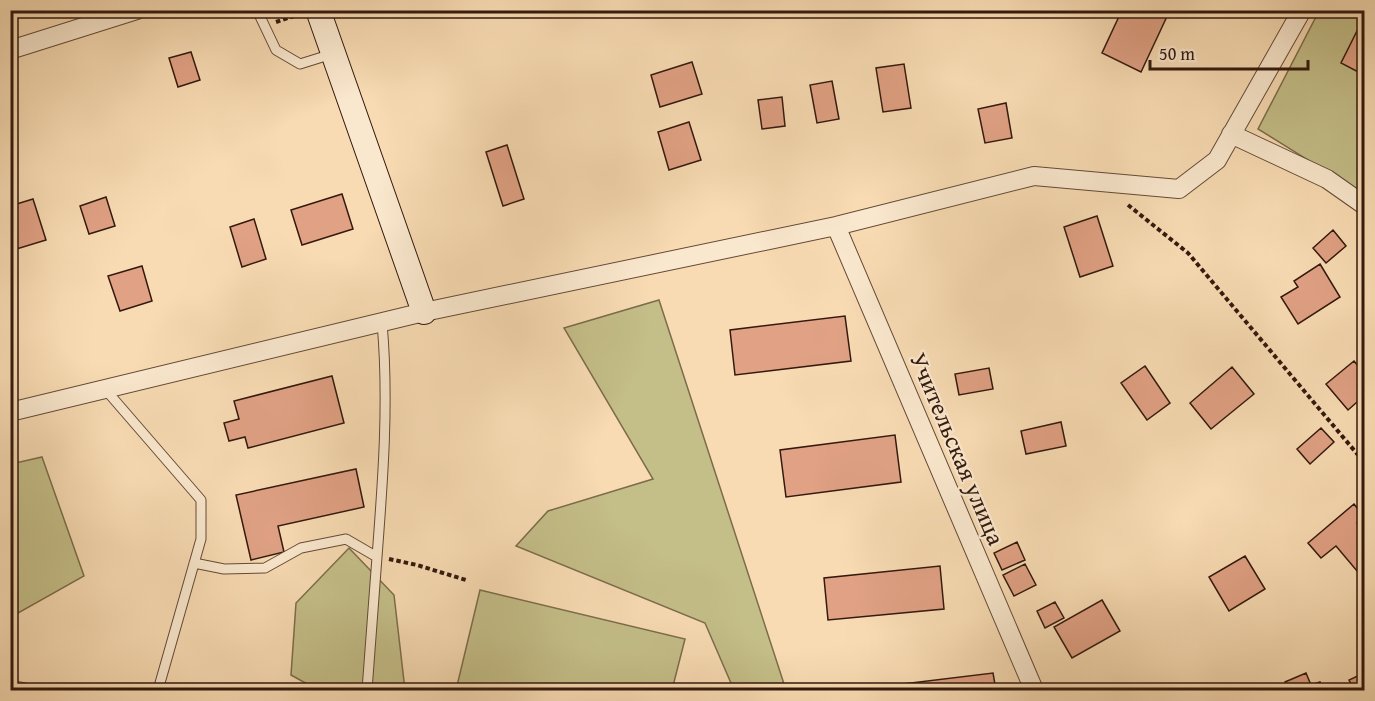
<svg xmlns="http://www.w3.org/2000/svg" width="1375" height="701" viewBox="0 0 1375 701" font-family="'Gentium Book Plus',serif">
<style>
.green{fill:#c4be88;stroke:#7c6c4b;stroke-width:1.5}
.building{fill:#e0a184;stroke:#33190e;stroke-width:1.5}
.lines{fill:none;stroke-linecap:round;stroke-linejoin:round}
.lane-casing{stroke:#644a37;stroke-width:11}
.street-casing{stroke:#644a37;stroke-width:20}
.secondary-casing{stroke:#33190e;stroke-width:26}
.path{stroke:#33190e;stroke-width:4;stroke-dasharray:4.5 3;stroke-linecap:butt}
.lane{stroke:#fae8ce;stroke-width:9}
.street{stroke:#fae8ce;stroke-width:18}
.secondary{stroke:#fae8ce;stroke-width:24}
.labels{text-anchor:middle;stroke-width:4.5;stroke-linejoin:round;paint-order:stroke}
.street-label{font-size:24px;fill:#33190e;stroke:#fae8ce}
</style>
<rect width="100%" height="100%" fill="#f8dbb3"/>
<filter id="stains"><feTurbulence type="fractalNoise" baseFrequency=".00333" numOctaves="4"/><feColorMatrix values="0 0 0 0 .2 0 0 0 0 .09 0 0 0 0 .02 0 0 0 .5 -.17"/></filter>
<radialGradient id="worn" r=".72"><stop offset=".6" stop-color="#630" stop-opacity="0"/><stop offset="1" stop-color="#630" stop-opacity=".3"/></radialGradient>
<path class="green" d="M1319 11H1364V195L1258 129Z
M659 300 786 690H734L705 623 516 546 548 511 653 479 564 328Z
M42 457 84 576 11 617V464Z
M349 548 394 595 405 690H318L291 675 296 603Z
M480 590 685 639 672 690H456Z"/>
<path class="building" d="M1122 10H1170L1141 72 1102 53Z
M1360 25 1364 27V75L1341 63Z
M191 52 200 80 178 87 169 58Z
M692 62 702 94 660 107 651 75Z
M904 64 911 108 883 112 876 68Z
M832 81 839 119 817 123 810 85Z
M782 97 785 126 762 129 758 100Z
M1006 103 1012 138 985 143 978 109Z
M689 122 701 160 669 170 658 132Z
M507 145 524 199 503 206 486 152Z
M342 194 353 229 302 245 291 210Z
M106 197 115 226 89 234 80 206Z
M33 199 46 240 10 251V206Z
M1097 216 1113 266 1080 277 1064 227Z
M254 219 266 259 242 267 230 227Z
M1333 230 1346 246 1326 263 1313 248Z
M1320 264 1340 297 1298 324 1281 297 1298 287 1294 281Z
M142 266 152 301 120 311 108 276Z
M845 316 851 361 735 375 730 330Z
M1354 361 1364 373V396L1348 410 1326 384Z
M1145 366 1170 403 1147 420 1121 383Z
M1232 367 1254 394 1211 429 1190 403Z
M989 368 993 389 959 395 955 374Z
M332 376 344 423 248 448 245 437 229 441 224 423 239 419 234 401Z
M1061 422 1066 446 1026 454 1021 431Z
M1321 428 1334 442 1310 464 1297 449Z
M895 435 901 482 786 497 780 450Z
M356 469 364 507 278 526 284 552 251 560 236 495Z
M1354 504 1364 517 1357 523 1364 532V564L1357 571 1336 546 1321 558 1308 543Z
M1017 542 1025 560 1002 570 994 553Z
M1245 556 1265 589 1229 611 1209 577Z
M1025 564 1036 585 1014 596 1003 575Z
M940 566 944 609 828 620 824 578Z
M1102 600 1120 631 1072 658 1054 627Z
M1055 602 1064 618 1045 628 1037 611Z
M993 673 996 690H853Z
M1306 673 1311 685 1320 682 1323 690H1288L1285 682Z
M1364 673V690H1354L1349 680Z"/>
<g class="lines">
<defs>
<path id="lane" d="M257 10 276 50 300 64 332 54
M105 389 201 500V539L158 690
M194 563 224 569 265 568 301 548 346 539 377 557C383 479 389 400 382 323
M10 685 34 690
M367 690 377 557"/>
<path id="street" d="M10 50 137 10
M1231 134 1327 179 1364 205
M836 226 1034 690
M10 412 424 312 836 226 1034 176 1179 189 1217 160 1302 10"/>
<path id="secondary" d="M318 10 424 312"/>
</defs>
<use href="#lane" class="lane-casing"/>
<use href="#street" class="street-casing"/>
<use href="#secondary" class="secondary-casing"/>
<path class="path" d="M276 22 297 15
M1128 205 1188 253 1364 462
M389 559 417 565 466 580"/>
<use href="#lane" class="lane"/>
<use href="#street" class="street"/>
<use href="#secondary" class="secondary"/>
</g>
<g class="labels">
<g class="street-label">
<text transform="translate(957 449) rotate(67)" y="8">Учительская улица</text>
</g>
</g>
<rect width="1375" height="701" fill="none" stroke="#f8dbb3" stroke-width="36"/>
<rect x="12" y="12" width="1351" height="677" fill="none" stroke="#33190e" stroke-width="3"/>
<rect x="18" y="18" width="1339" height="665" fill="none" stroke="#33190e" stroke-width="1.5"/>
<path d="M1150 60v9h158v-9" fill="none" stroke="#33190e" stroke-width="3"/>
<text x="1159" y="60" font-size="18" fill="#33190e" stroke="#fae8ce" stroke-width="4.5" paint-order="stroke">50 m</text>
<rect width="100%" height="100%" filter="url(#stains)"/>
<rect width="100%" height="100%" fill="url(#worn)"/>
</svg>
